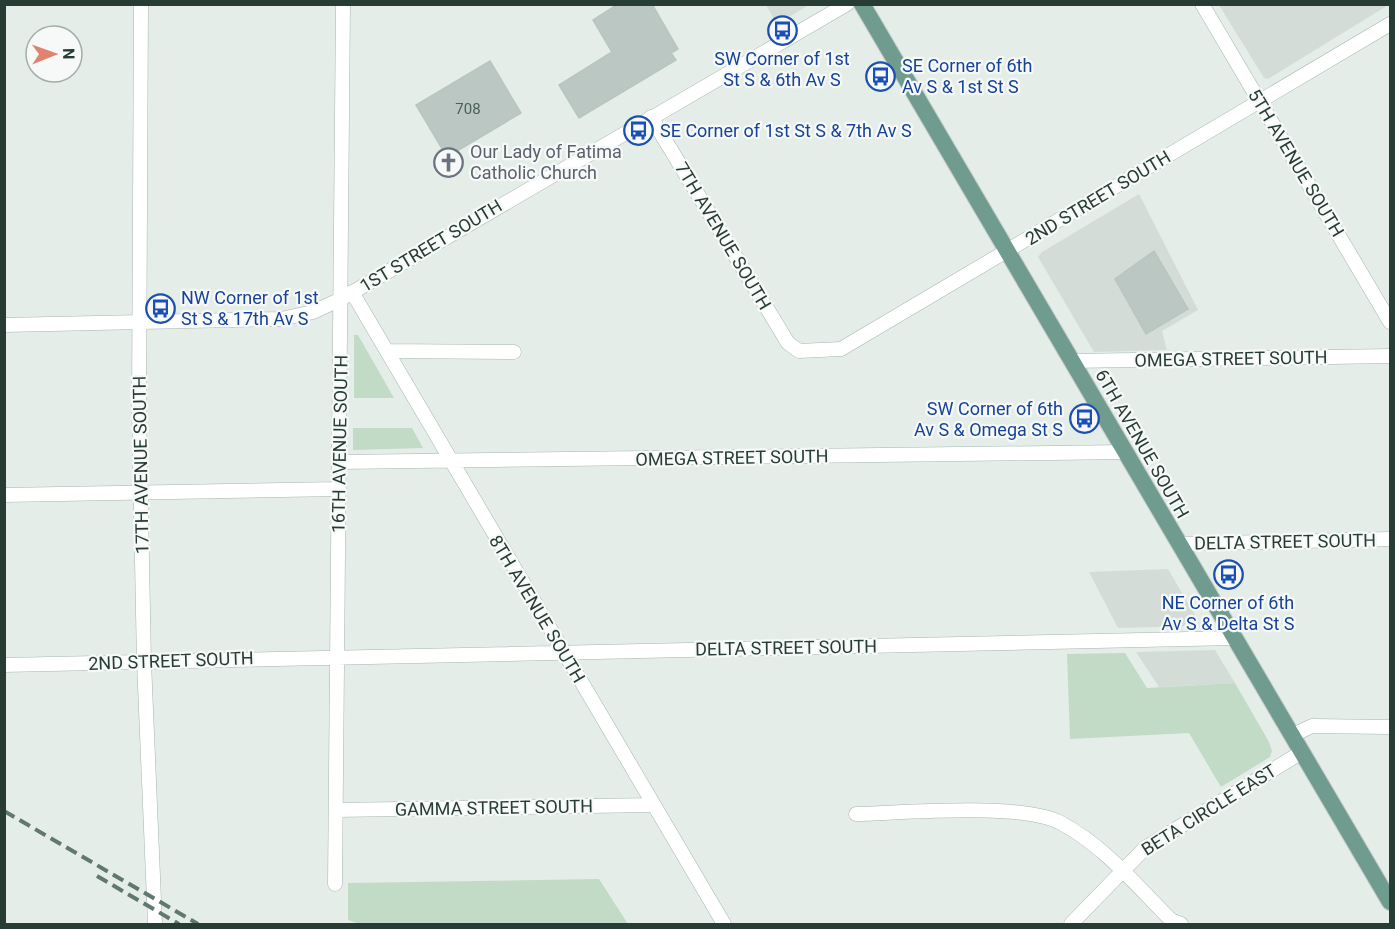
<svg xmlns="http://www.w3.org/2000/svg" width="1395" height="929" viewBox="0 0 1395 929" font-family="Roboto,sans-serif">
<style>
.built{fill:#d4dcd8}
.green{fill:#c1dbc7}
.building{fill:#bbc7c2;stroke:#b8c6bf;stroke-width:1.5}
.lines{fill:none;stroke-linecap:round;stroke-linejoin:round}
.minor-casing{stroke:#a8b4af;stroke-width:15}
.major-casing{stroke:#c2c8c6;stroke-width:18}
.minor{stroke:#fff;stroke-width:14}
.major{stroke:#6f9c8e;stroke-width:16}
.rail{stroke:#617870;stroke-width:4;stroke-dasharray:12 6;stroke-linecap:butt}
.labels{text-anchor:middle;stroke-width:4.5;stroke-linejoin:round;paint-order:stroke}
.number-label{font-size:15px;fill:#4b5f58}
.transit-label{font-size:18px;fill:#164399;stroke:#f6f9f7;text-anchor:start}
.worship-label{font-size:18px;fill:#5b616d;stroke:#f6f9f7;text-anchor:start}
.street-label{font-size:18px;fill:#263c35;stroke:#f6f9f7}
</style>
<rect width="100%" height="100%" fill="#e5ede9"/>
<path class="built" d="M1390 4 1268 79 1264 78 1219 5Z
M766 5H809L777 24Z
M1139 194 1198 310 1162 331 1167 350 1094 352 1038 257 1042 252Z
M1168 569 1199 622 1195 626 1118 628 1089 572Z
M1215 650 1235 683 1159 687 1136 652Z"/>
<path class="green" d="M354 335H358L394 398H354Z
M353 428H412L423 448 353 450Z
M1125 653 1147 688 1235 683 1269 742 1272 751 1270 757 1221 787 1189 733 1070 739 1067 654Z
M599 879 628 924H360L348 920V883Z"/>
<path class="building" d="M618 4H652L678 49 671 53 676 60 579 118 559 85 612 52 593 20Z
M490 61 521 113 447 157 416 105Z
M1154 251 1188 309 1146 334 1115 279Z"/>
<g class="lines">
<defs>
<path id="minor" d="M141 4 139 408 144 662 155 924
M1202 4 1390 322
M651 117 788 343 799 351 841 349 1390 24
M352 292 724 924
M4 325 281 319 313 312 341 299 847 4
M388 351 514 352
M1071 361 1390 356
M340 462 1124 452
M4 495 339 489
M1179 544 1390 539
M4 665 1234 638
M1293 735 1312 726 1390 727
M336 810 653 805
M856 814C903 813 1023 802 1061 823 1104 846 1137 886 1171 920L1181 924
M335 884 343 4
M1071 924 1145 848 1302 752"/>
<path id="major" d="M862 4 1390 902"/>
</defs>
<use href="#minor" class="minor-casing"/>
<use href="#major" class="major-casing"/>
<use href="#minor" class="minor"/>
<use href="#major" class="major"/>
<path class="rail" d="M4 811 198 924
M97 876 179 924"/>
</g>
<defs>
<symbol id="bus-ring" viewBox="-11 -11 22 22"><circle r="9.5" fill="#f6f9f7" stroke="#1a4fb4" stroke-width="1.5"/><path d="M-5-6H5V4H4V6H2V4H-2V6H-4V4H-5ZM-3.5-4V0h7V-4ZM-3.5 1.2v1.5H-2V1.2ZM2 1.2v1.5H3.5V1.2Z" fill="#1a4fb4"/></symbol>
<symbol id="church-ring" viewBox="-11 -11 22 22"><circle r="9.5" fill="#f6f9f7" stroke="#6b7280" stroke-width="1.5"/><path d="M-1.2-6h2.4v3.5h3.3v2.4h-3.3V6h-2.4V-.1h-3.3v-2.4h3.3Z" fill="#6b7280"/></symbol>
</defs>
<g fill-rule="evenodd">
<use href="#bus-ring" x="766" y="14" width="33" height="33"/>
<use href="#bus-ring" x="864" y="60" width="33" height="33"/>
<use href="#bus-ring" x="622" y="114" width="33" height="33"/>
<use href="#church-ring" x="432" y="146" width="33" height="33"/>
<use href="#bus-ring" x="144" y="292" width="33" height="33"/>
<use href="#bus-ring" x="1068" y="402" width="33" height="33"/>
<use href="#bus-ring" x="1212" y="558" width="33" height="33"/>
</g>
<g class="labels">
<g class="number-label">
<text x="468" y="114">708</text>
</g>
<g class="transit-label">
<text x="782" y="65" text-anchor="middle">SW Corner of 1st<tspan x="782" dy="21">St S &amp; 6th Av S</tspan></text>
<text x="902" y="72">SE Corner of 6th<tspan x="902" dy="21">Av S &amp; 1st St S</tspan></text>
<text x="660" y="137">SE Corner of 1st St S &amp; 7th Av S</text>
<text x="181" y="304">NW Corner of 1st<tspan x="181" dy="21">St S &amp; 17th Av S</tspan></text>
<text x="1063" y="415" text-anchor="end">SW Corner of 6th<tspan x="1063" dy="21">Av S &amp; Omega St S</tspan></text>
<text x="1228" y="609" text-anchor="middle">NE Corner of 6th<tspan x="1228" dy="21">Av S &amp; Delta St S</tspan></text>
</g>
<g class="worship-label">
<text x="470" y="158">Our Lady of Fatima<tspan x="470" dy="21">Catholic Church</tspan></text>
</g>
<g class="street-label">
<text transform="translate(1296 163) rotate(59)" y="6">5TH AVENUE SOUTH</text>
<text transform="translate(1098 198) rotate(-31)" y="6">2ND STREET SOUTH</text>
<text transform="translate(723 236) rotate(59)" y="6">7TH AVENUE SOUTH</text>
<text transform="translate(431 246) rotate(-31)" y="6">1ST STREET SOUTH</text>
<text transform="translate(1231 359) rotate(-1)" y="6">OMEGA STREET SOUTH</text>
<text transform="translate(340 444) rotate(-89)" y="6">16TH AVENUE SOUTH</text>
<text transform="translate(1142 444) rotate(60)" y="6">6TH AVENUE SOUTH</text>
<text transform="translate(732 458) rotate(-1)" y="6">OMEGA STREET SOUTH</text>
<text transform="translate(141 465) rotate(-91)" y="6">17TH AVENUE SOUTH</text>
<text transform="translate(1285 542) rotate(-1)" y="6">DELTA STREET SOUTH</text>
<text transform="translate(537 609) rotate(59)" y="6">8TH AVENUE SOUTH</text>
<text transform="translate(786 648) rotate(-1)" y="6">DELTA STREET SOUTH</text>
<text transform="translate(171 661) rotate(-2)" y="6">2ND STREET SOUTH</text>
<text transform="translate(494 808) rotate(-1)" y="6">GAMMA STREET SOUTH</text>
<text transform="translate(1209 810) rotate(-32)" y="6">BETA CIRCLE EAST</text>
</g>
</g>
<rect width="1395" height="929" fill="none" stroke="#263c35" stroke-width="12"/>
<g transform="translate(54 54) rotate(89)"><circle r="28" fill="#f6f9f7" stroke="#a3ada9" stroke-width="1.5"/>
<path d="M0-4.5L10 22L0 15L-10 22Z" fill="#e1846f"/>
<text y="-9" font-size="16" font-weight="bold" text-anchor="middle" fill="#263c35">N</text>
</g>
</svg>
